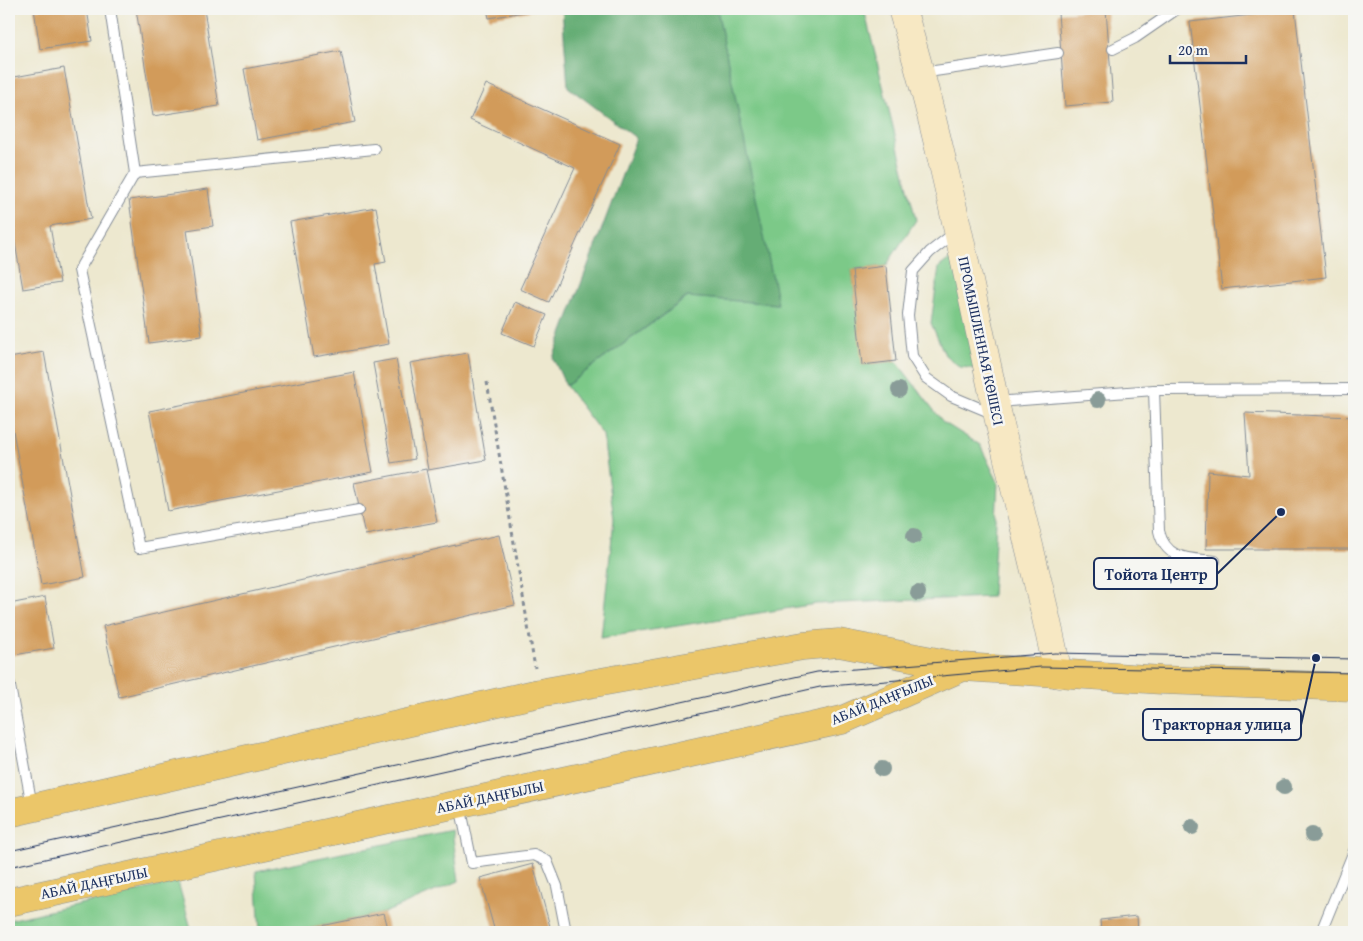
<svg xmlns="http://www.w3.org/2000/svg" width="1363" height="941" viewBox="0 0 1363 941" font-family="'Gentium Book Plus',serif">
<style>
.green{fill:#7cc988;stroke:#4c7c73}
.forest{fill:#65ad74;stroke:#406e69}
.building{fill:#d29b5a}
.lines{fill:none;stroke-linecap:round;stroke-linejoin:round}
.lane-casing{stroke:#848c96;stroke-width:12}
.secondary-casing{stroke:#848c96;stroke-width:29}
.primary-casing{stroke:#848c96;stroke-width:29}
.path{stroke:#848c96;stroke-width:3;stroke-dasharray:4 4;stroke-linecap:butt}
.lane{stroke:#fff;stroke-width:10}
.secondary{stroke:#f7e8c3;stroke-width:28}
.primary{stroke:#ebc669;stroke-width:28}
.tram{stroke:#1b2f5e;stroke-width:1}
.tree{fill:#899c98}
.labels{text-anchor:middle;stroke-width:5;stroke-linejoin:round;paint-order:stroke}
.street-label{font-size:15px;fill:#1b2f5e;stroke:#f6f6f2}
.leader{fill:none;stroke:#1b2f5e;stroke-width:2}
.callout-dot{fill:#1b2f5e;stroke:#f6f6f2;stroke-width:2}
.callout{fill:#f6f6f2;stroke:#1b2f5e;stroke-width:2}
.callout-label{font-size:16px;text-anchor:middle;font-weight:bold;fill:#1b2f5e}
</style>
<rect width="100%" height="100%" fill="#f6f6f2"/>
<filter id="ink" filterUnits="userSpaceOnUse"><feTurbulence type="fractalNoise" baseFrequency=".02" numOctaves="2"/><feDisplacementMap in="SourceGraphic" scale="10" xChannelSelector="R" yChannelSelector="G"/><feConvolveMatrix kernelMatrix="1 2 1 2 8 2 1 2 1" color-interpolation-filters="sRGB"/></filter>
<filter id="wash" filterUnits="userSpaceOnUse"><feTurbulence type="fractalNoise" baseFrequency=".0096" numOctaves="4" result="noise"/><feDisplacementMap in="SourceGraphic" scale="20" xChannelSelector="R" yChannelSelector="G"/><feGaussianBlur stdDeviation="1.12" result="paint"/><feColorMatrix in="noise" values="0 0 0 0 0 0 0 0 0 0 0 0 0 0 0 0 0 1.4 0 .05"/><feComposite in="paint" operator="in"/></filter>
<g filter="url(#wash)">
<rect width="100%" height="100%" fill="#ede8cf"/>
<path class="green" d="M717 9H864L916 220 886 266 852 270 863 365 896 361 943 422 980 445 998 482 992 597 816 604 601 638 614 519 603 435 566 386 688 297 777 304Z
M962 250 988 370 960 367 945 355 931 323 939 267Z
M452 830 459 881 384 913 293 932H260L256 871Z
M178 882 192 932H9V920Z"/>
<path class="forest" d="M562 9H717L778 304 687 297 566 386 553 358 636 138 568 87Z"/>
<g id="blocks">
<path class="building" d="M34 9H87L92 41 40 49Z
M136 9H204L219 106 153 116Z
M487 9H535V10L489 18Z
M1106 9 1113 102 1065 106 1058 13Z
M1295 10 1326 277 1222 289 1190 22Z
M341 51 355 122 257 140 244 69Z
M64 68 91 219 50 226 60 283 23 289 9 208V78Z
M486 84 620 144 549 302 520 289 575 168 470 120Z
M208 189 213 226 187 230 202 336 149 343 129 200Z
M376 207 386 262 375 264 389 344 314 357 290 222Z
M886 266 896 361 862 365 852 270Z
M515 302 547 315 534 346 502 333Z
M44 352 85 577 41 585 9 409V358Z
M468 353 486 460 428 470 410 363Z
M396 359 415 459 391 463 373 363Z
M354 372 373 472 168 511 149 411Z
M1245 413 1354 417V549H1206L1208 471 1249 475Z
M426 469 437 522 365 535 354 483Z
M499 535 515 605 119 697 103 626Z
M45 597 54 648 9 656V604Z
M533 864 551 930 540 932H495L480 878Z
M384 913 389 932H297V931Z
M1137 916 1138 932H1101L1100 920Z"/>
</g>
</g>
<g filter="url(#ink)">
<use href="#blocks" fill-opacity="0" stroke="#848c96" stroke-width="1"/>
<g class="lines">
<defs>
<path id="lane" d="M110 9 135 173 374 149
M1113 49 1135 38 1177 9
M921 73 1058 53
M135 173 79 270 139 548 359 510
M957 231 930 252 913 271 908 315 912 356 926 378 951 396 994 414
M1154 390 1159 531C1166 561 1190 558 1215 561
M996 402 1154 390 1354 389
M9 681 32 806
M460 805 472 863 534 855 547 861 557 886 566 932
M1321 932 1354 851"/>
<path id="secondary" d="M902 9C942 142 968 280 998 416 1017 502 1041 587 1058 674"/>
<path id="primary" d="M9 813 539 693 803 646 839 643 963 667 1162 680 1354 687
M9 902 842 720 963 667"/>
</defs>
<use href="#lane" class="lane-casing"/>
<use href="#secondary" class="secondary-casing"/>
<use href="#primary" class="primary-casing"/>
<path class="path" d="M487 382 535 668"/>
<use href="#lane" class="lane"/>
<use href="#secondary" class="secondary"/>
<use href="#primary" class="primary"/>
<path class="tram" d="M9 851 817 672 1055 653 1354 659
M9 867 820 687 1041 667 1354 673"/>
</g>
<g class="tree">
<circle cx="899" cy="390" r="8"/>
<circle cx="1098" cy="400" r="8"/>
<circle cx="914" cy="536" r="8"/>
<circle cx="918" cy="593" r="8"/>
<circle cx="882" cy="769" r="8"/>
<circle cx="1284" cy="787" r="8"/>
<circle cx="1192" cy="827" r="8"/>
<circle cx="1312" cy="835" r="8"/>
</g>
</g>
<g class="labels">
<g class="street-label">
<text transform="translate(981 341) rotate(78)" y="5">ПРОМЫШЛЕННАЯ КӨШЕСІ</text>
<text transform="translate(882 700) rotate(-22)" y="5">АБАЙ ДАҢҒЫЛЫ</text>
<text transform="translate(490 797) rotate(-12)" y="5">АБАЙ ДАҢҒЫЛЫ</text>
<text transform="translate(94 883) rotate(-12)" y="5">АБАЙ ДАҢҒЫЛЫ</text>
</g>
</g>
<path class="leader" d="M1281 512L1217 574M1316 658L1301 725"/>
<g class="callout-dot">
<circle cx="1281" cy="512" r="5"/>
<circle cx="1316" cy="658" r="5"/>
</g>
<g class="callout">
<rect x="1094" y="558" width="123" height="31" rx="5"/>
<rect x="1143" y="709" width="158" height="31" rx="5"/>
</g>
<g class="callout-label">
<text x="1156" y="580">Тойота Центр</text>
<text x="1222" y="730">Тракторная улица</text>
</g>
<rect width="1363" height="941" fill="none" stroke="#f6f6f2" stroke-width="30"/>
<path d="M1170 55v8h76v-8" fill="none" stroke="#1b2f5e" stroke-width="2.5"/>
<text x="1178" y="55" font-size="15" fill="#1b2f5e" stroke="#f6f6f2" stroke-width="4" paint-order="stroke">20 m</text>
</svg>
